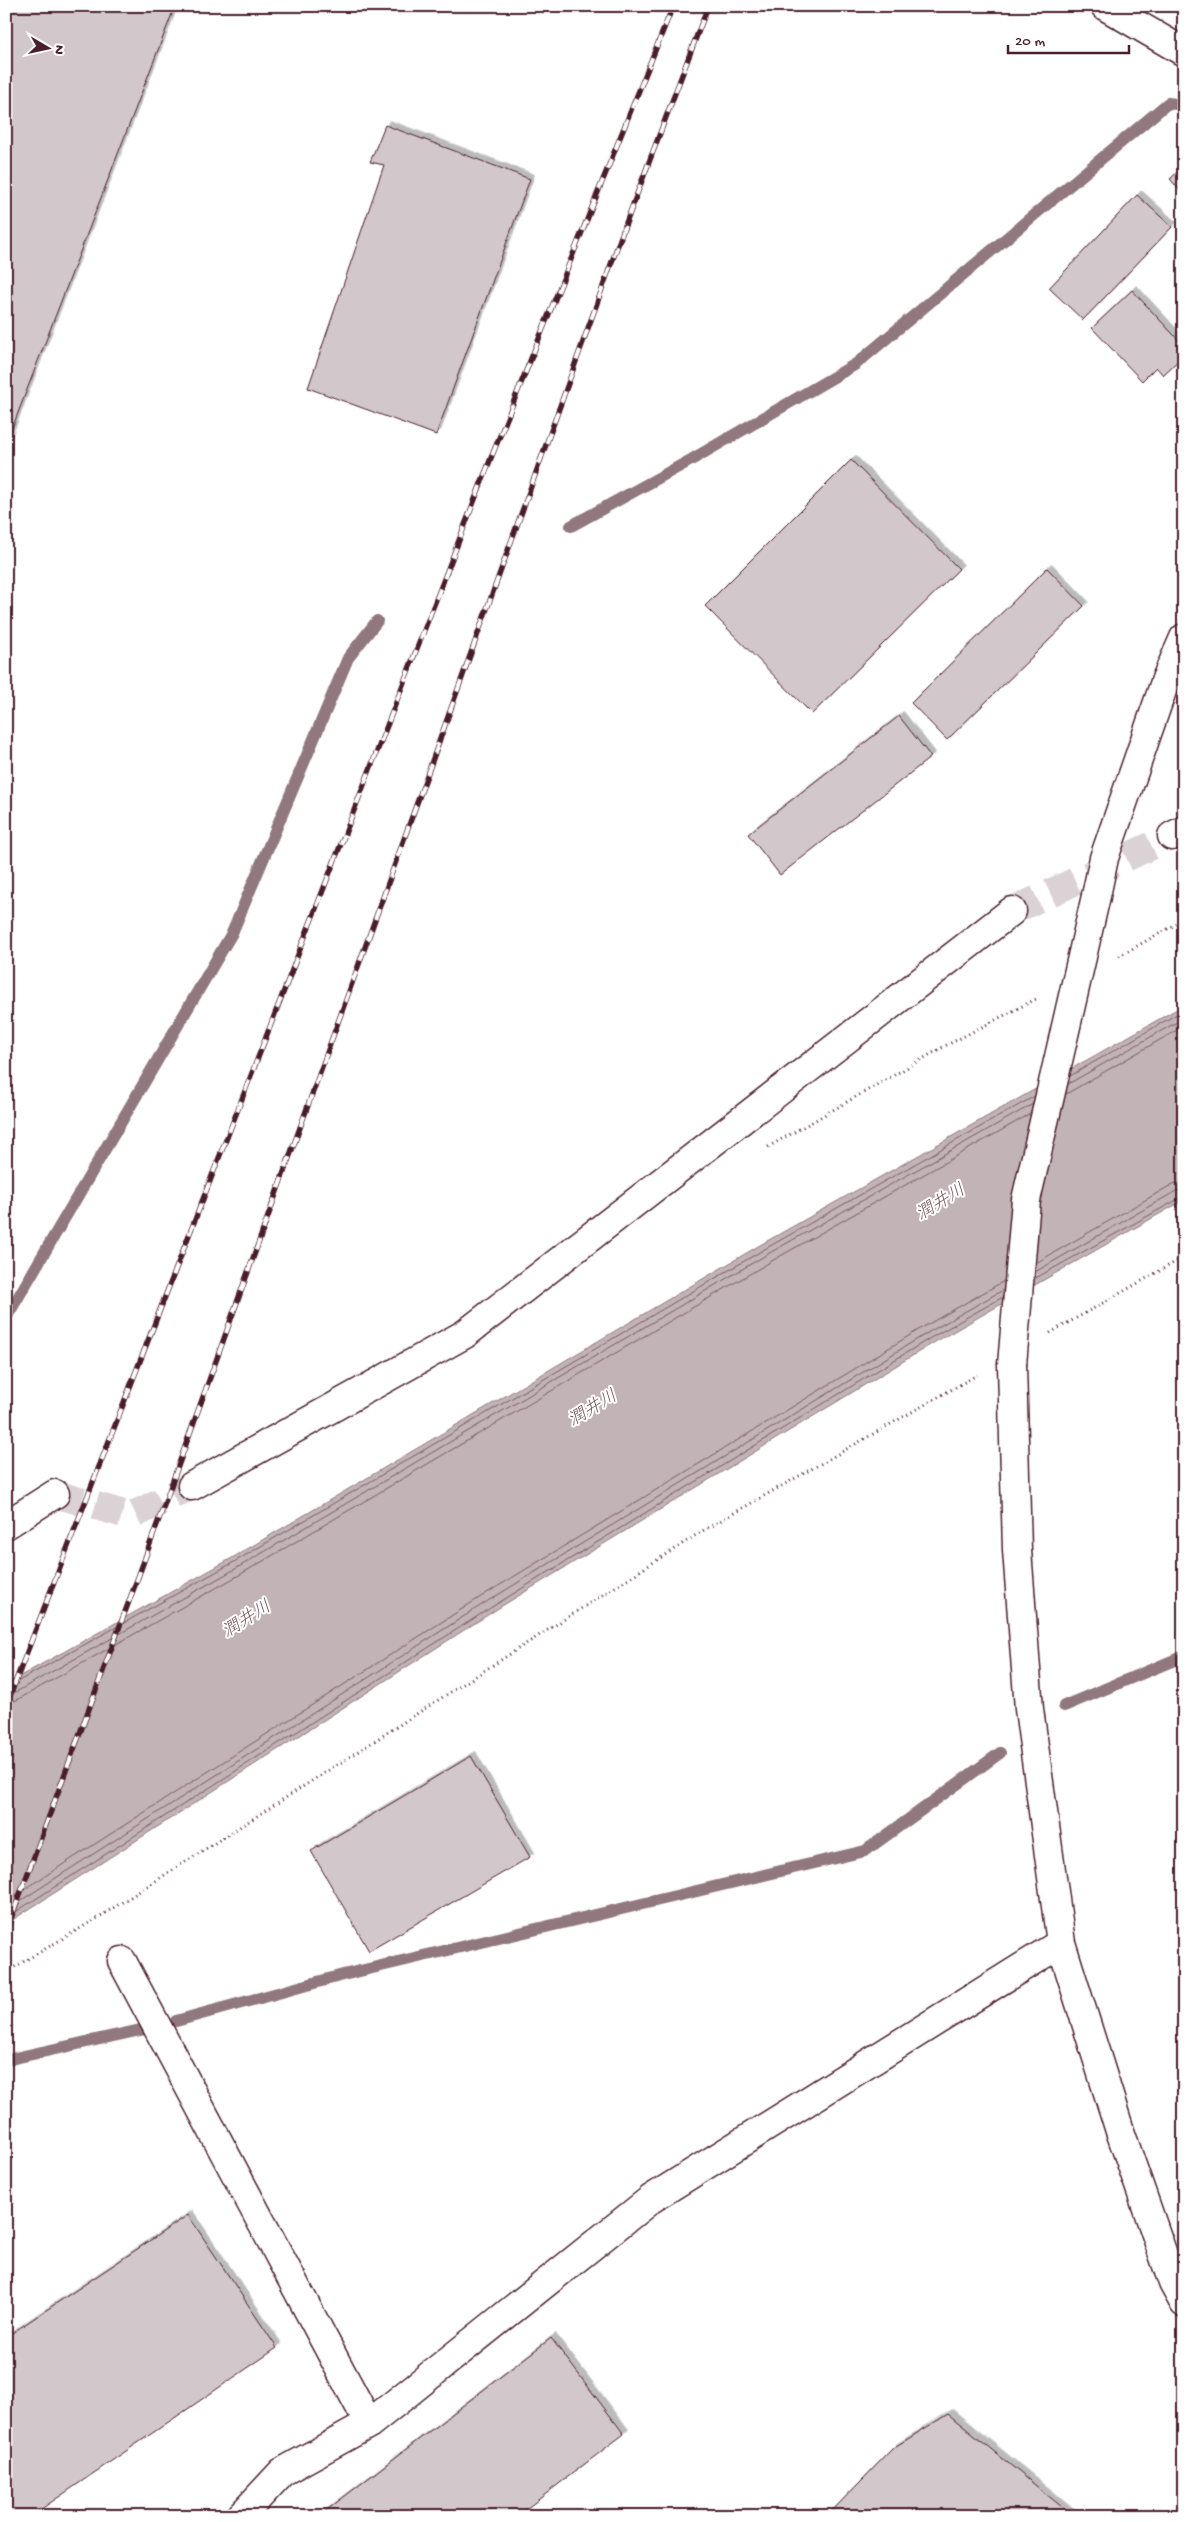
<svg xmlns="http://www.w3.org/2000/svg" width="1190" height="2522" viewBox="0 0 1190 2522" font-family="'Gochi Hand','Klee One',sans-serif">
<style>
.water{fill:#c1b3b6;stroke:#91787e}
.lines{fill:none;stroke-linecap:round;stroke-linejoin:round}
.shore{stroke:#7a5a63;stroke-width:1}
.stream{stroke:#91787e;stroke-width:12}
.building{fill:#d2c7cb;stroke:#4a1f2b;filter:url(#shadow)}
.minor-tunnel{stroke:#dbd2d5;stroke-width:28;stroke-dasharray:28 14;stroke-linecap:butt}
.minor-casing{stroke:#4a1f2b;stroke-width:31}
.path{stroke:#4a1f2b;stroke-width:3;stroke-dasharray:1 4;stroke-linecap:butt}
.minor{stroke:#fff;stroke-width:28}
.rail-casing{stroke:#4a1f2b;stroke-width:5.5}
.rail{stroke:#fff;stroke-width:4;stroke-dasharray:11;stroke-linecap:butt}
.minor-bridge-casing{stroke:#4a1f2b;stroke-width:31;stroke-linecap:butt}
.minor-bridge{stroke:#fff;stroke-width:28}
.labels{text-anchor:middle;stroke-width:4;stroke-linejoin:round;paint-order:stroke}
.water-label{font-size:18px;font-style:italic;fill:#74535c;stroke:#fff}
</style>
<defs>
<filter id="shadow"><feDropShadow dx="4.5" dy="-4.5" stdDeviation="0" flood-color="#0004"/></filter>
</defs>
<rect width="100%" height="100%" fill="#fff"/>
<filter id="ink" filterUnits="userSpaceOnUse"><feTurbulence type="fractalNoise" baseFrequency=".02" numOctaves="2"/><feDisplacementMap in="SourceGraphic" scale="10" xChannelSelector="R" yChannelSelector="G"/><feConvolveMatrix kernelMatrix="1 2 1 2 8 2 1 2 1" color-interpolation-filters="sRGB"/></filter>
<g filter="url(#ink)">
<path class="water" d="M1184 1005V1200L935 1342 497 1609 6 1924V1684L232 1558 760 1245Z"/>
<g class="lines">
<path class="shore" d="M1070 1076 1184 1010
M1068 1084 1184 1018
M1066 1094 1184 1026
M1036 1263 1173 1184 1184 1182
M1035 1272 1176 1191 1184 1189
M1034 1279 1184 1196
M6 1688 234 1562 763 1250 1035 1096
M6 1695 14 1693 237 1568 766 1255 1033 1104
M6 1702 17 1700 241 1574 770 1262 1030 1114
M6 1901 487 1593 925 1326 1004 1281
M6 1910 491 1599 929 1332 1003 1290
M6 1918 495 1605 932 1337 1003 1297"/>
<path class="stream" d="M571 526 691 460 856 364 1168 103 1184 105
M6 1318 232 933 348 658 377 621
M1064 1706 1184 1656
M176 2021 343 1975 865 1851 1000 1753
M6 2060 145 2029"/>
</g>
<path class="building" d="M6 6H175L6 444Z
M385 125 530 179 436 435 308 388 384 165 370 162Z
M1184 166V195L1170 179Z
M1137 195 1172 227 1083 320 1049 288Z
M1132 290 1184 346V355L1163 375 1156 367 1142 381 1092 328Z
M851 460 959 569 812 714 705 606Z
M1047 568 1084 606 947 740 911 703Z
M899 716 931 757 780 875 748 834Z
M471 1756 530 1857 369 1951 311 1851Z
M188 2215 277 2348 31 2516H6V2337Z
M551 2338 624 2434 517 2516H319Z
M948 2414 1073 2516H827L893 2448Z"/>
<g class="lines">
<path class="minor-tunnel" d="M1012 911 1172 836
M55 1494 131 1516 192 1486"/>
<defs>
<path id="minor" d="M1105 6 1184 52
M1172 836 1184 830
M1096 896 1104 858 1166 679 1184 638
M1012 1365 1017 1550 1029 1709 1061 1943 1120 2131 1173 2283 1184 2303
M192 1486 465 1334 1012 911
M6 1525 55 1494
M122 1961 369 2424
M241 2516 282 2472 369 2424 651 2199 1061 1943"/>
</defs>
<use href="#minor" class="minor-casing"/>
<path class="path" d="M1119 956 1184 920
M768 1147 945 1046 1036 999
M1050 1333 1184 1257
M6 1972 96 1919 704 1530 977 1375"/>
<use href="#minor" class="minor"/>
<defs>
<path id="rail" d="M6 1706 491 458 673 6
M6 1932 141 1569 623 231 708 6"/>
</defs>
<use href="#rail" class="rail-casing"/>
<use href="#rail" class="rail"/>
<defs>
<path id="minor-bridge" d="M1012 1365 1026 1200 1096 896"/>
</defs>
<use href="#minor-bridge" class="minor-bridge-casing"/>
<use href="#minor-bridge" class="minor-bridge"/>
</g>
</g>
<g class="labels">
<g class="water-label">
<text transform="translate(940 1201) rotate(-31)" y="6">潤井川</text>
<text transform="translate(592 1407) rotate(-31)" y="6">潤井川</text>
<text transform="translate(246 1618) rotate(-32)" y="6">潤井川</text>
</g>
</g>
<rect width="1190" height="2522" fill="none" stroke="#fff" stroke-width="25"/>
<rect x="12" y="12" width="1165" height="2497" fill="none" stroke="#4a1f2b" stroke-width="2" filter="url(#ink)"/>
<g transform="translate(48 48) rotate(99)" stroke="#ffffff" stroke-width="4" paint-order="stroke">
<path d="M0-4L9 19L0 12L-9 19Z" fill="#4a1f2b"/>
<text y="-8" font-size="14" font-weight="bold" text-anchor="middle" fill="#4a1f2b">N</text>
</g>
<path d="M1008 45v8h121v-8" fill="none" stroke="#4a1f2b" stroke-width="2.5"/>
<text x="1015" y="45" font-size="15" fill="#4a1f2b" stroke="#ffffff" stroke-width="4" paint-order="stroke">20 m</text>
</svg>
